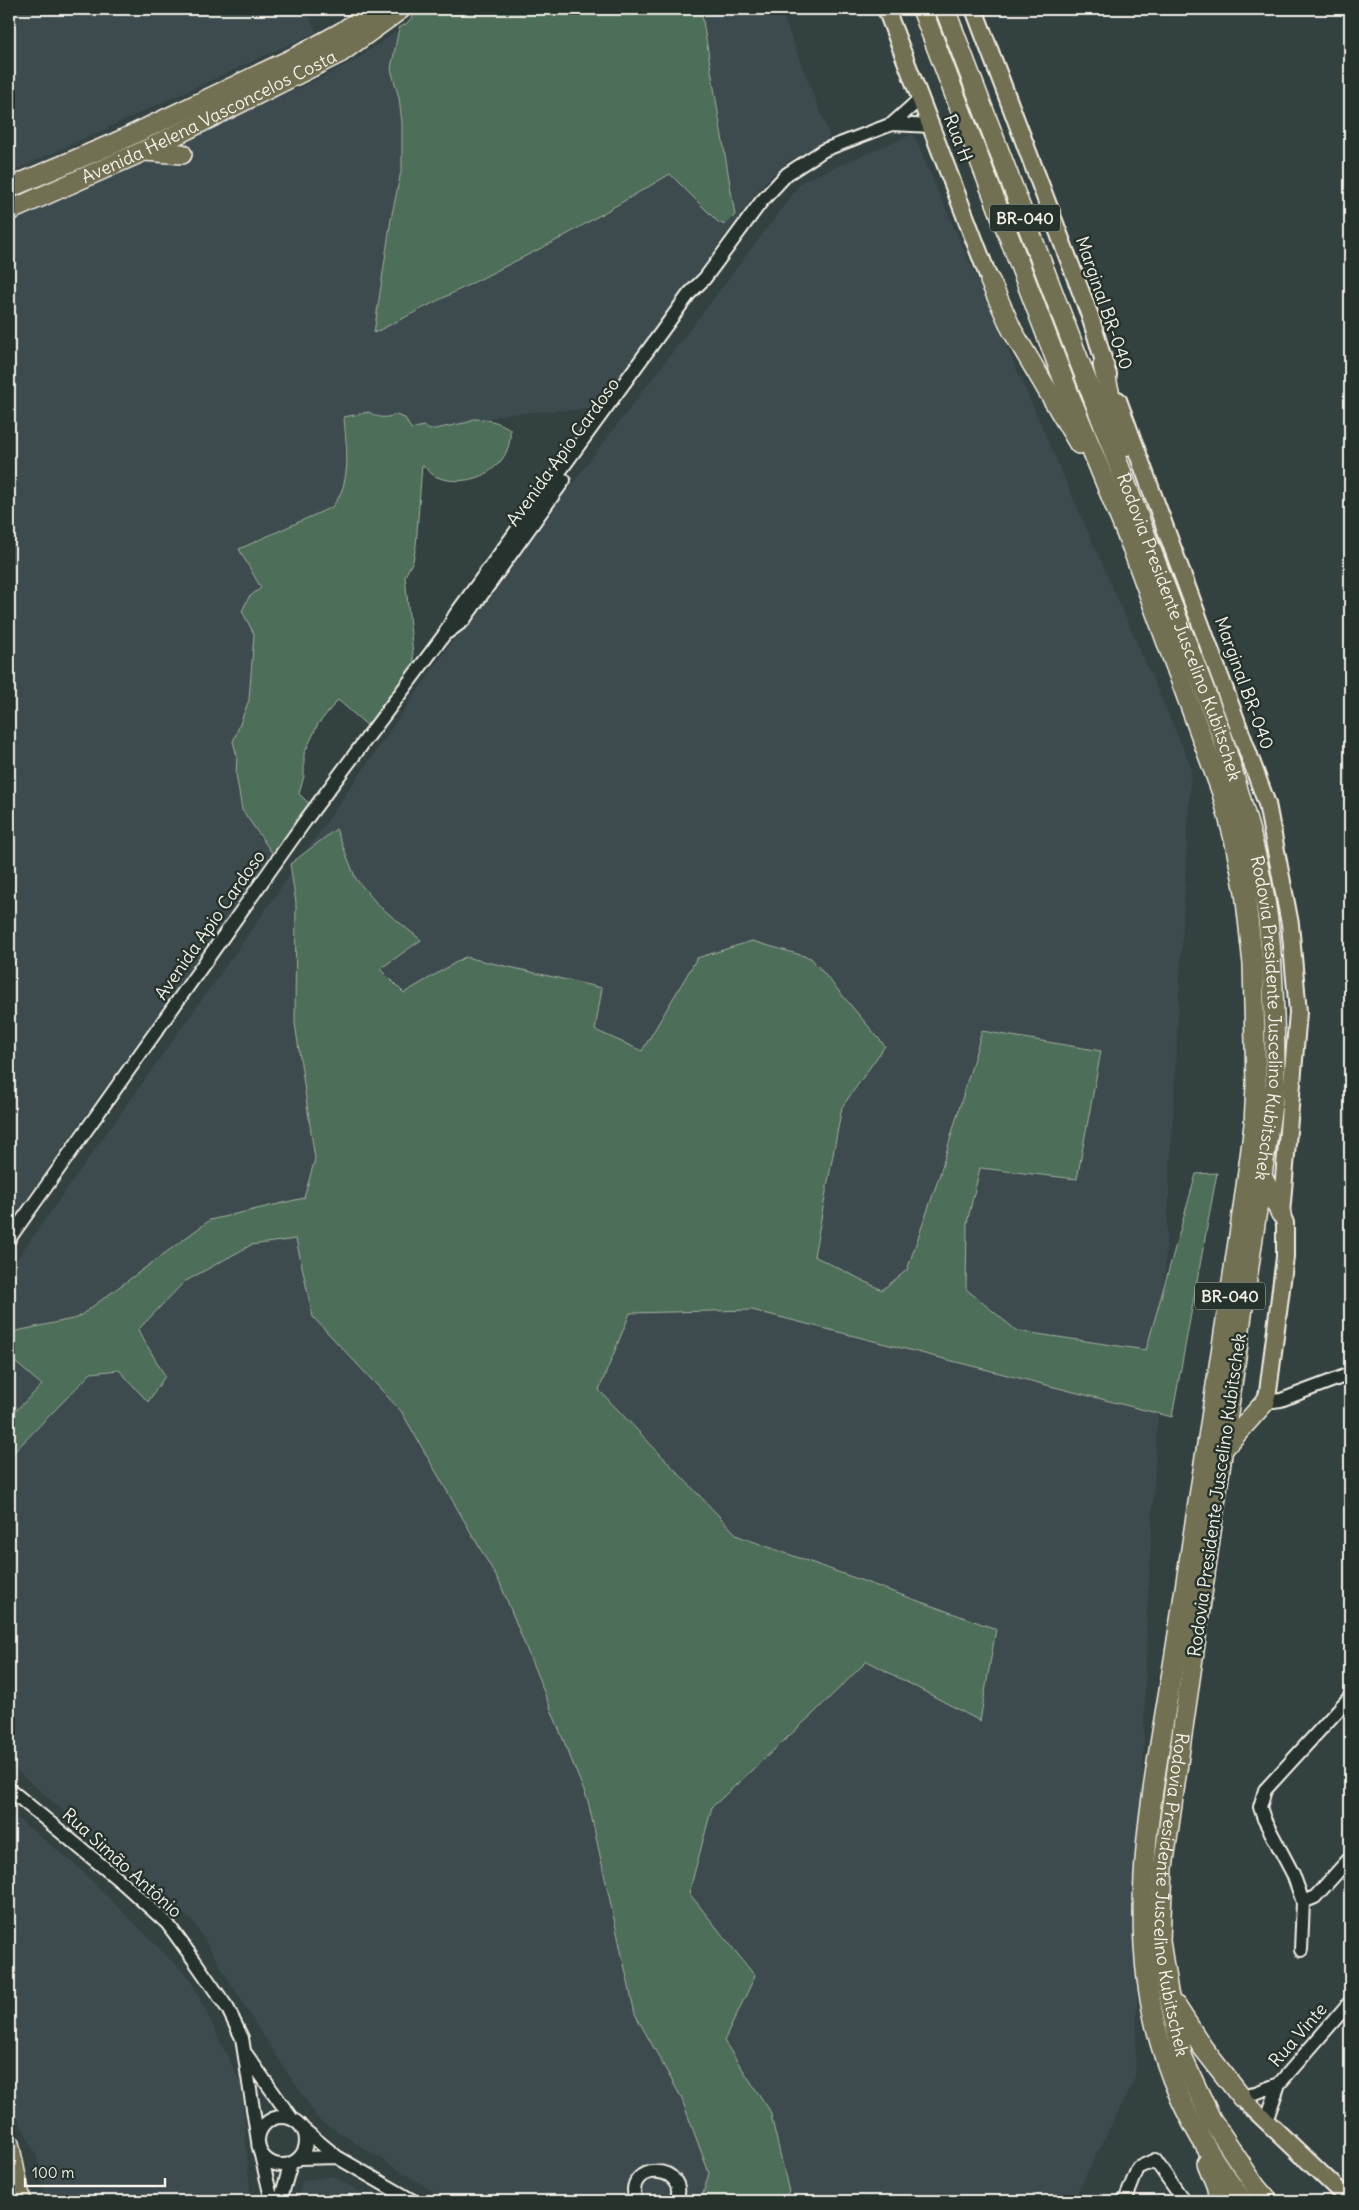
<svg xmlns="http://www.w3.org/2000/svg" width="1359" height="2210" viewBox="0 0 1359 2210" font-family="Delius,sans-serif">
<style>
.built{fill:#3e4b4f}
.green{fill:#4e6e59;stroke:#a1b0a0}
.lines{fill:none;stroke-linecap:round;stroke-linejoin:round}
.minor-casing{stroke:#f4f1e8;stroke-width:16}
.major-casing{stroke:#f4f1e8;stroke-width:20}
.highway-casing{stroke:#f4f1e8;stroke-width:22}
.minor{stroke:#26332d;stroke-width:12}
.major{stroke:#716f52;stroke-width:16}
.highway{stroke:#716f52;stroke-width:19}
.labels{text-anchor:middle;stroke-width:5;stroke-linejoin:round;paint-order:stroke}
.shield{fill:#26332d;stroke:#b6b8b0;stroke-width:1}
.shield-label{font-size:16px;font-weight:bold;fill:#f4f1e8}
.street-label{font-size:18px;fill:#f4f1e8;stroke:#26332d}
</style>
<rect width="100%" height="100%" fill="#344141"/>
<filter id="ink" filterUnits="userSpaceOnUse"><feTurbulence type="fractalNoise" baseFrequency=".02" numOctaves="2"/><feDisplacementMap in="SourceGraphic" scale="10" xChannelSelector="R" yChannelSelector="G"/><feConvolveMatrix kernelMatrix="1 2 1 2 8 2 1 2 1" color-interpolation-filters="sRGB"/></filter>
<g filter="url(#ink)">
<path class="built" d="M9 9H306L316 32 9 173Z
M701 9H780L830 137 784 164 762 185 598 408 505 414 486 419H472L469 422 430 430 423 426 411 429 405 418 397 415 385 418 374 416 344 417 346 480 340 497 332 507 239 549 261 588 249 597 242 611 254 633 249 700 233 742 237 756 236 774 259 837 272 853 9 1223V222L209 127 319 79 360 57 395 32 398 33V41L391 69 399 98 402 123V167L391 219 375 333 561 238 670 174 718 222 732 220 735 215Z
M913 134 1191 766 1147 1616 1135 2078 1073 2201H448L319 2120 262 2034 194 1923 9 1764V1270L255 925 451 643 803 181Z
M9 1812 77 1866 190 1979 241 2084 251 2201H45L37 2156 9 2102Z
M332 2176 376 2201H297L302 2181Z"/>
<path class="green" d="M419 9H701L735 215 725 225 718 222 670 174 561 238 374 333 391 219 402 167V123L399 98 391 69 399 28 406 24Z
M369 412C378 419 386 418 396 415L405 418 411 429 423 426 430 430 469 422 472 419C486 419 498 421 510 429 514 468 470 490 437 477 431 475 427 468 422 465L416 546 413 561 405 576 414 664 369 727 338 700 318 724 304 754V776L299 794 311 805 275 857 242 810 236 774 237 756 233 742 249 700 254 634 242 611 249 597 261 588 239 549 332 507C353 482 346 448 344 417Z
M336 829 356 879 379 906 421 940 380 969 404 993 465 957 602 988 595 1030 642 1051 697 958 752 941 811 958 885 1046 842 1107 814 1256 882 1290 907 1270 939 1177 982 1031 1101 1051 1077 1179 980 1168 967 1223 966 1289 1017 1331 1146 1350 1196 1174 1217 1173 1172 1417 752 1310 630 1313 599 1390 738 1536 996 1629 980 1721 867 1661 814 1713 712 1807 689 1893 755 1976 724 2041 770 2111 789 2192 778 2201H701L709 2173 681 2097 635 2014 588 1801 500 1583 401 1411 313 1317 296 1239 251 1245 184 1282 138 1330 165 1376 148 1402 119 1370 91 1373 9 1457V1417L42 1385 9 1357V1330L12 1332 77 1318 210 1220 304 1198 315 1159 295 1023 296 903 290 864Z"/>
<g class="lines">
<defs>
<path id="minor" d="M892 124 932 126
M448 632 463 621 564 480
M9 1239 305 821 444 635 455 615 689 294 705 278 761 202 787 174 824 150 892 124 921 98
M1265 1402 1281 1400 1350 1374
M9 1789 124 1884 167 1923 194 1960 228 2009 242 2038 258 2141
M1303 1902 1315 1897 1350 1858
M1301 1950 1303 1902 1293 1874 1264 1819 1260 1807 1265 1790 1350 1697
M246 2054 292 2119
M1242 2098 1279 2084 1350 2002
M258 2141a24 24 0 1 1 48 0a24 24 0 1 1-48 0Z
M1266 2121 1279 2084
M303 2129 337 2157 413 2201
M260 2151 272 2201
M299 2158 337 2157
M280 2201 291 2163
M636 2201C622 2160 691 2164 676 2201
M1125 2201 1138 2168 1155 2160 1184 2201"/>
<path id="major" d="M886 9 990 281
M974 9 1090 316 1108 375
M1118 400 1267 804 1290 924 1298 1012 1281 1214 1285 1223V1257L1268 1392 1265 1402
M1242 2098 1350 2201"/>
<g id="highway">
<path d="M922 9 1069 394 1131 545 1222 793 1235 843 1245 892 1253 964 1256 1085 1254 1124C1246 1194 1235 1263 1224 1333 1208 1438 1192 1543 1176 1647 1159 1757 1133 1867 1147 1979 1158 2065 1191 2133 1243 2201"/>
<path id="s1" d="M945 9 1222 736C1240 796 1260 858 1268 920 1274 975 1275 1029 1275 1084L1163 1868 1160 1941 1168 1992 1183 2059 1211 2119 1256 2187 1268 2201"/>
<path d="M145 151 182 154"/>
<path d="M9 188 115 143 300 55 342 32 375 9"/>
<path id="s2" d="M9 211 144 151 340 53 401 9"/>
<path d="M990 281 1012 330 1079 444"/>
<path d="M1103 365 1122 448"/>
<path d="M1262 1176 1281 1214"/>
<path d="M1224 1448 1265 1402"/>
<path d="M1176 2006 1203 2048 1242 2098"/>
<path d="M9 2143 21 2201"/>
<path d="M1207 2163 1216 2185 1220 2201"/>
</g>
</defs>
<use href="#minor" class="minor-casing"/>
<use href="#major" class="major-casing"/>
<use href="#highway" class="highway-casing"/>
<use href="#minor" class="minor"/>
<use href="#major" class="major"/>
<use href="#highway" class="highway"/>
</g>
</g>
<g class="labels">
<g class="shield">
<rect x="990" y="204.5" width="70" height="27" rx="4"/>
<rect x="1195" y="1282.5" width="70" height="27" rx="4"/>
</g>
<g class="shield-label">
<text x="1025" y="224">BR-040</text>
<text x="1230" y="1302">BR-040</text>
</g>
<g class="street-label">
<text dy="6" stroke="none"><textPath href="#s2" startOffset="221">Avenida Helena Vasconcelos Costa</textPath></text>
<text transform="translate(958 138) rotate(69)" y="6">Rua H</text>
<text transform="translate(1104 303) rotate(71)" y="6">Marginal BR-040</text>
<text transform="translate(563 452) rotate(-54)" y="6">Avenida Apio Cardoso</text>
<text dy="6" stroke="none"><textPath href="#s1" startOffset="661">Rodovia Presidente Juscelino Kubitschek</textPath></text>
<text transform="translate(1244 683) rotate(70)" y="6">Marginal BR-040</text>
<text transform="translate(210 925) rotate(-55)" y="6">Avenida Apio Cardoso</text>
<text dy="6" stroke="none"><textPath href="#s1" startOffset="1066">Rodovia Presidente Juscelino Kubitschek</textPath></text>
<text transform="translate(1217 1495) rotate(-82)" y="6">Rodovia Presidente Juscelino Kubitschek</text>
<text transform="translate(122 1863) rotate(42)" y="6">Rua Simão Antônio</text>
<text dy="6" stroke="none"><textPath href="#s1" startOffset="1951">Rodovia Presidente Juscelino Kubitschek</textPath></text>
<text transform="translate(1298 2035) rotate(-49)" y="6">Rua Vinte</text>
</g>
</g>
<rect width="1359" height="2210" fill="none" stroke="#26332d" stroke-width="30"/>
<rect x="15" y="15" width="1329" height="2180" fill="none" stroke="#f4f1e8" stroke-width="2" filter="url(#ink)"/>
<path d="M25 2178v8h140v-8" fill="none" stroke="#f4f1e8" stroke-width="2.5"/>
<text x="32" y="2178" font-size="15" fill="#f4f1e8" stroke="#26332d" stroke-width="4" paint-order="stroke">100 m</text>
</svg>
